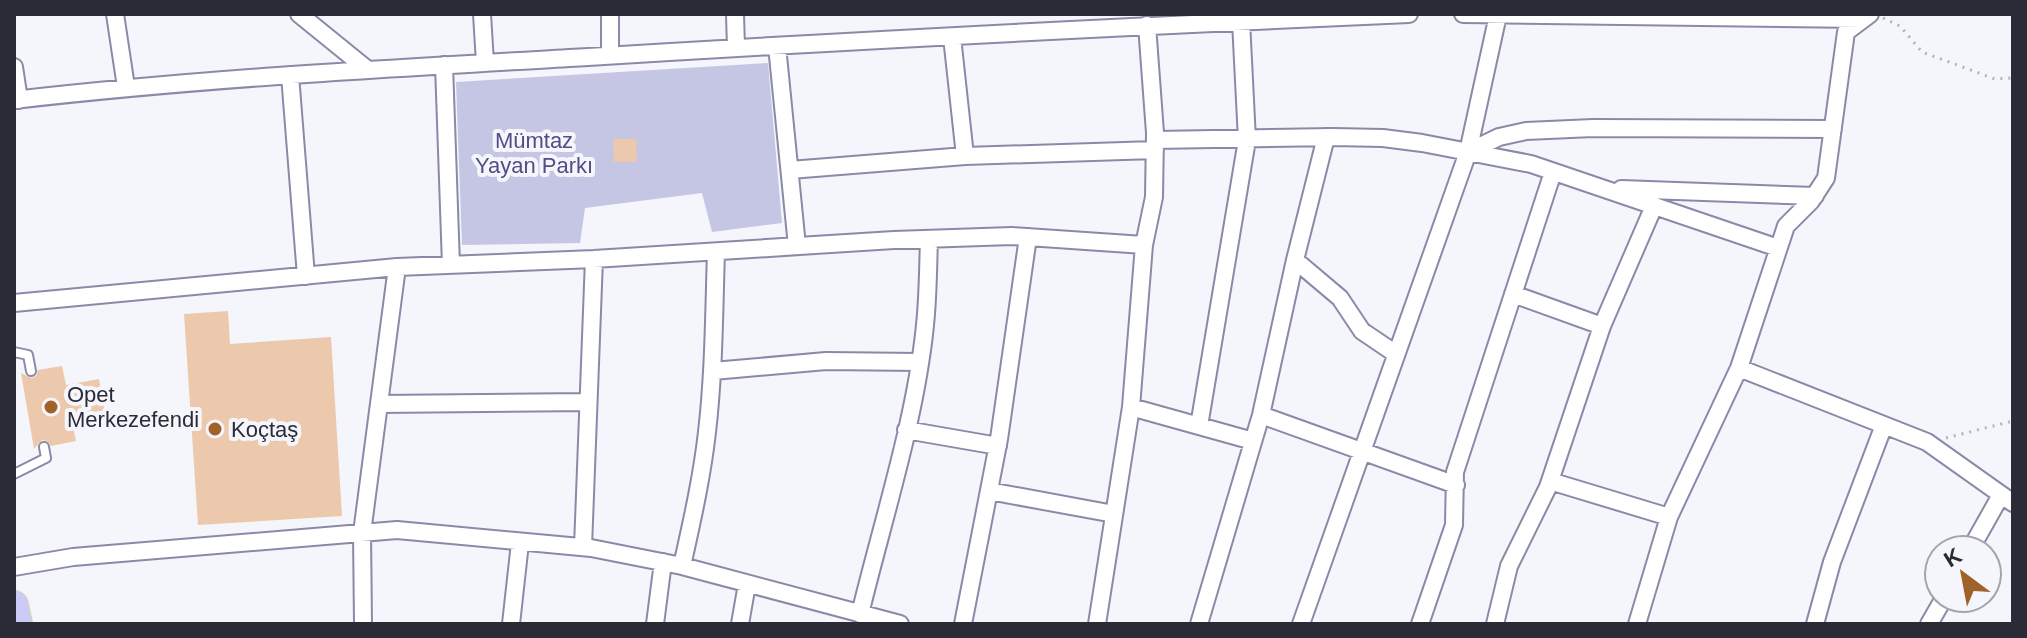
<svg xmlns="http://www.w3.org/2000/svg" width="2027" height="638" viewBox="0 0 2027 638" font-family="Helvetica,sans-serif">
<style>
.green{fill:#c5c6e4}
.building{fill:#ecc9ac}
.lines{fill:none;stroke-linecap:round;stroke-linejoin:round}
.service-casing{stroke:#898aa7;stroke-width:12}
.minor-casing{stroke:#898aa7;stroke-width:20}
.primary-casing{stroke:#d0d0d3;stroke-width:30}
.path{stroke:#b3b3bb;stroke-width:3;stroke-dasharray:2 6;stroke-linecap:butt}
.service{stroke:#fff;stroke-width:8}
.minor{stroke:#fff;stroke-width:16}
.primary{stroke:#cccbf7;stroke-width:26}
.poi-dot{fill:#a06228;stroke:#f5f5fc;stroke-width:3}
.labels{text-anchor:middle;stroke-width:8;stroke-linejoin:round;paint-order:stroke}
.park-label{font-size:22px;fill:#504e83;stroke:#f5f5fc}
.poi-label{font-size:22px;fill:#2b2b37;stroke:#f5f5fc;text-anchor:start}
</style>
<rect width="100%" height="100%" fill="#f5f5fc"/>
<path class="green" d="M768 63 782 223 712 232 702 193 585 208 580 243 462 245 456 82Z"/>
<path class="building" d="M613 139H636L637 162H614Z
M228 311 230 344 331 337 342 516 198 525 184 314Z
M62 366 66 385 99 379 106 416 72 422 76 441 51 446 47 441 42 440 34 449 21 373 32 378 36 376 38 370Z"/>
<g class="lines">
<defs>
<path id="service" d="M14 352 28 355 31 371
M14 474 46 458 44 447"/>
<path id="minor" d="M115 14 126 87
M299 14 368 70
M482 14 485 63
M610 14V55
M735 14 736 48
M1463 14 1863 19
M952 37 965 156
M777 46 797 246
M444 65 451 265
M14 67 19 100
M290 75 306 276
M14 100C205 78 397 68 588 57 862 40 1136 26 1409 14
M1155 140 1333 137 1383 138 1422 143 1531 164 1778 248
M1468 152 1499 137 1526 131 1593 128 1833 129
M790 170 965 156 1155 150
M1621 189 1815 196
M1295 260 1340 298 1362 331 1396 354
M1513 294 1602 326
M14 303 397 267 594 259 894 240 1012 236 1144 245
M1739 368 1927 442 2013 503
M713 371 826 361 919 362
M379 404 588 402
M1131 407 1253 441
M1261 415 1456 485
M1199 426 1247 140 1241 21
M906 430 998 446
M1550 481 1669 517
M989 491 1114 514
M583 547 594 259
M1970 550 2001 495
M682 566C692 521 702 477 707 432 714 372 714 312 716 252
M14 567 73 557 397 530 591 548 682 566 900 624
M860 614C882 523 916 418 925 325 928 297 928 268 929 239
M363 624 362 533 397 267
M511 624 520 543
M655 624 663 562
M740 624 747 584
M963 624 999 439 1028 237
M1097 624 1131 407 1144 245 1154 197 1155 133 1147 25
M1199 624 1261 415 1295 260 1326 137
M1301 624 1468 152 1498 15
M1420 624 1454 525 1455 472 1553 172
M1495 624 1509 566 1548 487 1602 326 1654 206
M1637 624 1669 517 1739 368 1786 226 1811 201 1826 178 1846 32 1870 14
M1815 624 1832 562 1884 425
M1929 624 1944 598"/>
<path id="primary" d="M14 605 18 624"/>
</defs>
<use href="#service" class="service-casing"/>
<use href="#minor" class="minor-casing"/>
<use href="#primary" class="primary-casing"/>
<path class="path" d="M1883 18 1900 26 1922 52 1995 79 2013 78
M1946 438 2013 421"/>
<use href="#service" class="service"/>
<use href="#minor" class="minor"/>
<use href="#primary" class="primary"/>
</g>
<g class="poi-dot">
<circle cx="51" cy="407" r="8"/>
<circle cx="215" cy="429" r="8"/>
</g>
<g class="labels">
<g class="park-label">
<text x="534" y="148">Mümtaz<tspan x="534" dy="25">Yayan Parkı</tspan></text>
</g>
<g class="poi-label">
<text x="67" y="402">Opet<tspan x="67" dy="25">Merkezefendi</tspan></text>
<text x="231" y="437">Koçtaş</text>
</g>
</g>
<rect width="2027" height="638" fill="none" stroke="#2b2b37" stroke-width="32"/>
<g transform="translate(1963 574) rotate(328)"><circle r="38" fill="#f5f5fc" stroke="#a4a4ad" stroke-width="2"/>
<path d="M0-6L14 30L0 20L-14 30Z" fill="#a06228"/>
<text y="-12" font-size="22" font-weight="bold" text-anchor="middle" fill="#2b2b37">K</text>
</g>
</svg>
